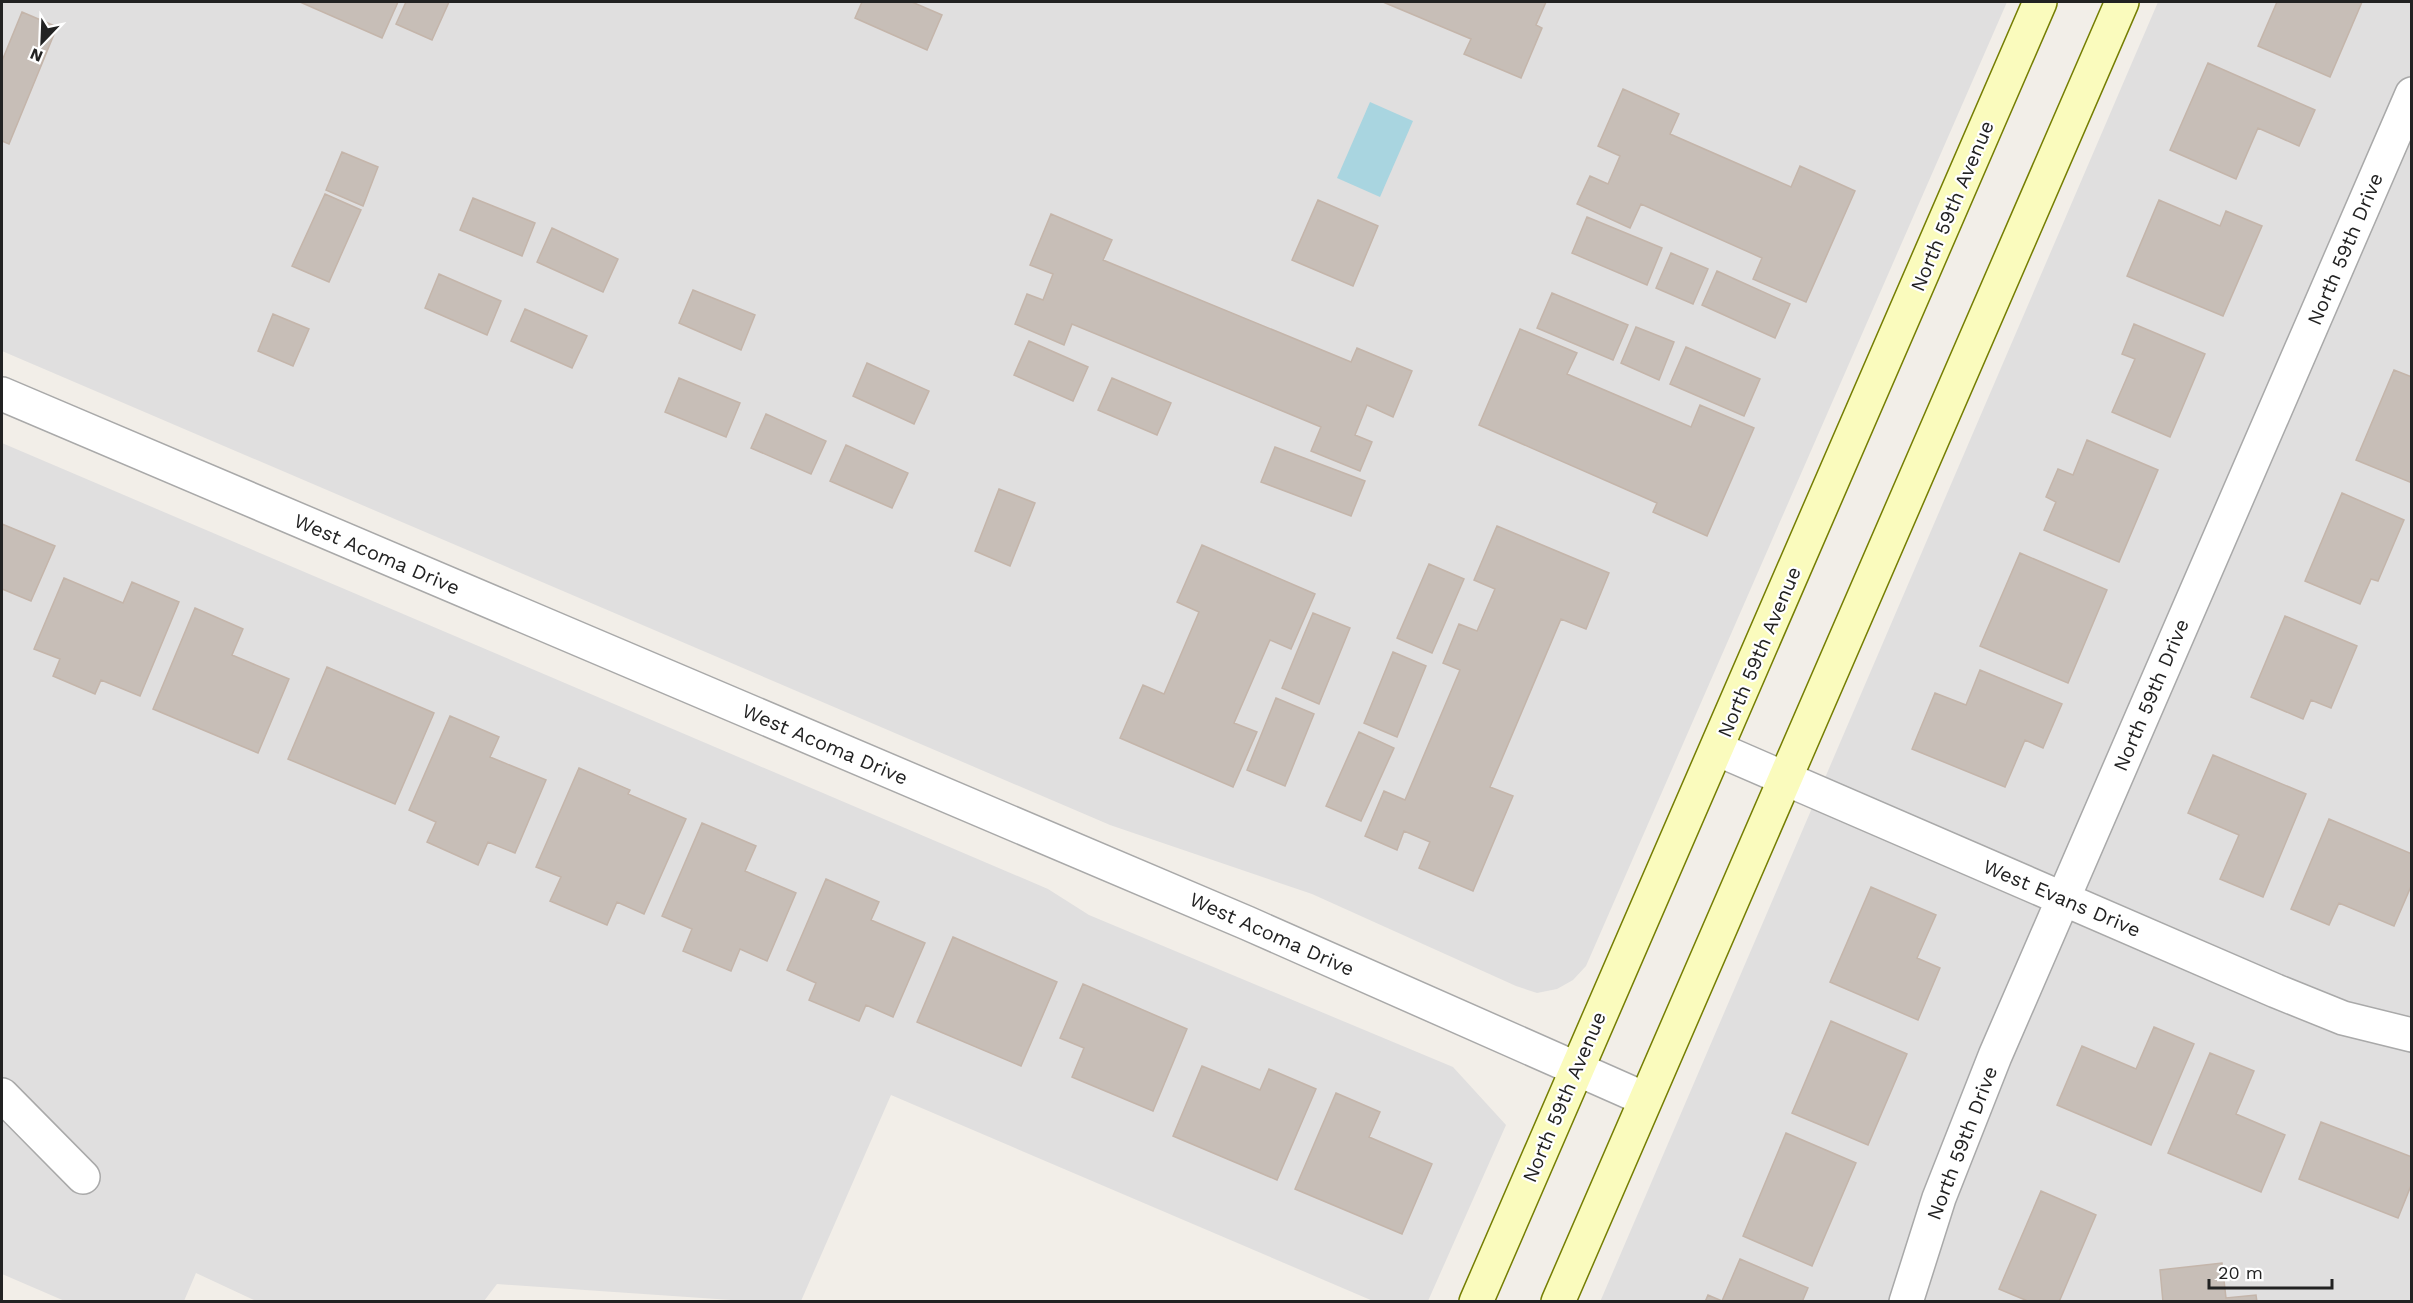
<svg xmlns="http://www.w3.org/2000/svg" width="2413" height="1303" viewBox="0 0 2413 1303" font-family="'Work Sans',sans-serif">
<style>
.residential{fill:#e0dfdf}
.water{fill:#a9d5e0}
.building{fill:#c7beb7;stroke:#c4b5aa;stroke-width:1.5}
.lines{fill:none;stroke-linecap:round;stroke-linejoin:round}
.minor-casing{stroke:#a9a9a9;stroke-width:36}
.tertiary-casing{stroke:#a9a9a9;stroke-width:36}
.secondary-casing{stroke:#757e03;stroke-width:36}
.minor{stroke:#fff;stroke-width:33}
.tertiary{stroke:#fff;stroke-width:33}
.secondary{stroke:#fafbbd;stroke-width:33}
.labels{text-anchor:middle;stroke-width:4.5;stroke-linejoin:round;paint-order:stroke}
.street-label{font-size:20px;fill:#222;stroke:#fff}
</style>
<rect width="100%" height="100%" fill="#f2eee8"/>
<path class="residential" d="M2 2H2007L1586 966 1573 980 1557 989 1537 993 1516 986 1312 894 1110 825 2 351Z
M2158 2H2411V1301L1600 1302Z
M2 443 1048 889 1089 915 1453 1067 1506 1125 1428 1301H1373L891 1095 801 1301H746L497 1284 484 1301H256L196 1273 184 1301 67 1302 2 1274Z"/>
<path class="water" d="M1370 102 1413 121 1380 197 1337 178Z"/>
<path class="building" d="M300 2H398L382 38Z
M406 2H449L432 40 396 24Z
M862 2H912L942 15 927 50 855 18Z
M1383 2H1546L1536 25 1542 28 1521 78 1464 54 1471 39Z
M2277 2H2362L2330 77 2258 46Z
M22 12 57 27 9 144 2 141V61Z
M2208 63 2315 110 2299 146 2258 128 2236 179 2170 150Z
M1623 89 1679 114 1670 134 1791 187 1800 166 1855 191 1806 302 1753 279 1762 258 1641 204 1630 228 1577 204 1590 176 1608 184 1620 156 1598 146Z
M342 152 378 167 363 206 326 190Z
M325 194 361 210 329 282 292 266Z
M473 198 535 223 522 256 460 230Z
M1318 200 1378 226 1353 286 1292 260Z
M2159 200 2220 226 2226 211 2262 226 2223 316 2127 276Z
M1051 214 1112 240 1103 260 1351 362 1357 348 1412 371 1393 417 1367 405 1355 435 1372 442 1360 471 1311 451 1321 427 1072 324 1064 345 1015 324 1027 294 1043 300 1053 274 1030 265Z
M1587 217 1662 248 1647 285 1572 253Z
M552 228 618 259 603 292 537 262Z
M1671 253 1708 269 1693 304 1656 288Z
M1717 271 1790 304 1775 338 1702 305Z
M439 274 501 301 487 335 425 308Z
M693 290 755 315 741 350 679 323Z
M1552 293 1628 325 1613 360 1537 328Z
M525 309 587 336 572 368 511 341Z
M273 314 309 329 293 366 258 351Z
M2134 324 2205 354 2170 437 2112 412 2135 359 2122 354Z
M1636 327 1674 342 1659 380 1621 363Z
M1520 329 1577 353 1567 374 1691 427 1700 405 1754 428 1707 536 1653 512 1657 503 1479 425Z
M1029 341 1088 367 1073 401 1014 375Z
M1686 347 1760 379 1744 416 1670 384Z
M867 363 929 391 914 424 853 396Z
M2394 370 2412 377V483L2356 460Z
M679 378 740 403 726 437 665 412Z
M1112 378 1171 403 1157 435 1098 410Z
M766 414 826 441 811 474 751 448Z
M2087 440 2158 470 2119 562 2044 530 2056 502 2046 497 2058 469 2073 475Z
M846 445 908 473 892 508 830 481Z
M1275 447 1365 481 1351 516 1261 482Z
M999 489 1035 503 1010 566 975 551Z
M2342 493 2404 520 2378 581 2371 579 2360 604 2305 581Z
M2 524 55 546 31 601 2 589Z
M1497 526 1609 573 1586 629 1561 619 1490 787 1513 796 1473 891 1419 868 1430 842 1404 831 1397 850 1365 836 1384 791 1405 800 1460 670 1443 663 1459 624 1477 631 1495 589 1474 580Z
M1202 545 1315 594 1291 649 1270 640 1234 723 1257 732 1233 787 1120 738 1143 685 1164 694 1199 612 1177 602Z
M2020 553 2107 590 2068 683 1980 646Z
M1429 564 1464 579 1432 653 1397 638Z
M64 578 123 603 132 582 179 602 140 696 101 680 95 694 53 676 60 659 34 649Z
M195 608 243 629 232 655 289 679 258 753 153 709Z
M1313 613 1350 628 1319 704 1282 688Z
M2285 616 2357 646 2331 708 2311 700 2303 719 2251 697Z
M1393 652 1426 666 1397 737 1364 723Z
M327 667 434 713 395 804 288 759Z
M1980 670 2062 704 2043 748 2025 740 2005 787 1912 749 1935 693 1966 705Z
M1276 698 1314 714 1285 786 1247 770Z
M450 716 499 737 490 757 546 780 515 853 488 842 478 865 427 842 436 822 409 810Z
M1359 732 1394 748 1361 821 1326 806Z
M2213 755 2306 794 2263 897 2220 879 2239 835 2188 813Z
M579 768 630 790 628 794 686 819 644 914 617 902 607 925 550 901 561 877 536 867Z
M2329 819 2412 854V884L2394 926 2339 903 2329 925 2291 909Z
M702 823 756 846 745 871 796 893 767 961 740 949 731 971 683 951 692 929 662 916Z
M826 879 879 902 871 920 925 943 893 1017 866 1005 859 1021 809 1000 816 983 787 970Z
M1871 887 1936 915 1917 958 1940 968 1918 1020 1830 982Z
M953 937 1057 982 1021 1066 917 1022Z
M1083 984 1187 1029 1153 1111 1072 1077 1084 1048 1060 1038Z
M1831 1021 1907 1054 1868 1145 1792 1113Z
M2154 1027 2194 1044 2151 1145 2057 1105 2082 1046 2136 1069Z
M2210 1053 2254 1071 2236 1114 2285 1135 2261 1192 2168 1153Z
M1202 1066 1260 1090 1269 1069 1316 1089 1277 1180 1173 1136Z
M1336 1093 1380 1112 1369 1137 1432 1164 1402 1234 1295 1189Z
M2321 1122 2412 1157V1183L2398 1218 2299 1179Z
M1786 1133 1856 1163 1812 1266 1743 1236Z
M2041 1191 2096 1215 2059 1302H2030L1999 1289Z
M1740 1259 1808 1288 1802 1302H1705L1708 1295 1722 1301Z
M2222 1263 2226 1298 2256 1295 2257 1302H2163L2160 1270Z"/>
<g class="lines">
<defs>
<path id="minor" d="M1717 749 2276 991 2343 1018 2412 1035
M2 1095 83 1177
M1906 1302 1939 1198 1995 1056 2412 94"/>
<path id="tertiary" d="M2 394 1247 923 1645 1099"/>
<path id="secondary" d="M1476 1302 2040 2
M1558 1302 2122 2"/>
</defs>
<use href="#minor" class="minor-casing"/>
<use href="#tertiary" class="tertiary-casing"/>
<use href="#secondary" class="secondary-casing"/>
<use href="#minor" class="minor"/>
<use href="#tertiary" class="tertiary"/>
<use href="#secondary" class="secondary"/>
</g>
<g class="labels">
<g class="street-label">
<text transform="translate(1952 206) rotate(-67)" y="7">North 59th Avenue</text>
<text transform="translate(2345 249) rotate(-67)" y="7">North 59th Drive</text>
<text transform="translate(377 554) rotate(23)" y="7">West Acoma Drive</text>
<text transform="translate(1759 652) rotate(-67)" y="7">North 59th Avenue</text>
<text transform="translate(2151 695) rotate(-67)" y="7">North 59th Drive</text>
<text transform="translate(825 744) rotate(23)" y="7">West Acoma Drive</text>
<text transform="translate(2062 898) rotate(23)" y="7">West Evans Drive</text>
<text transform="translate(1272 934) rotate(24)" y="7">West Acoma Drive</text>
<text transform="translate(1564 1097) rotate(-67)" y="7">North 59th Avenue</text>
<text transform="translate(1962 1143) rotate(-69)" y="7">North 59th Drive</text>
</g>
</g>
<rect width="2413" height="1303" fill="none" stroke="#222222" stroke-width="6"/>
<g transform="translate(42 42) rotate(203)" stroke="#ffffff" stroke-width="4.5" paint-order="stroke">
<path d="M0-4.5L10 22L0 15L-10 22Z" fill="#222222"/>
<text y="-9" font-size="16" font-weight="bold" text-anchor="middle" fill="#222222">N</text>
</g>
<path d="M2209 1279v9h123v-9" fill="none" stroke="#222222" stroke-width="3"/>
<text x="2218" y="1279" font-size="18" fill="#222222" stroke="#ffffff" stroke-width="4.5" paint-order="stroke">20 m</text>
</svg>
